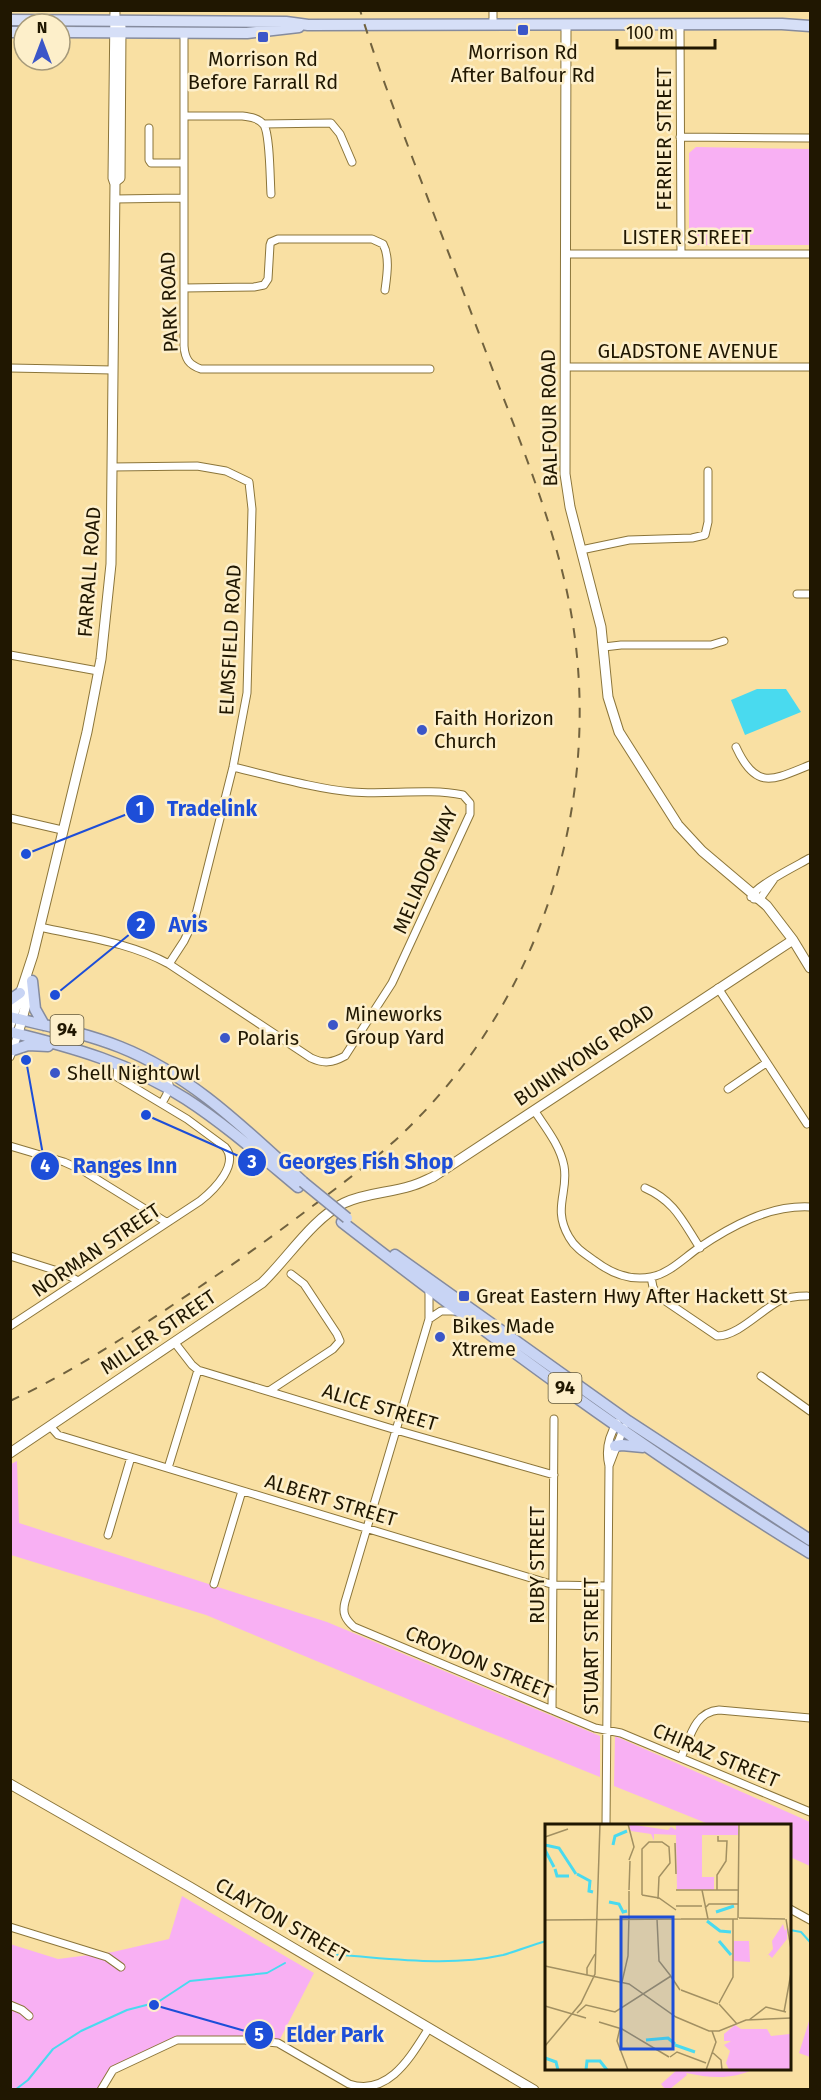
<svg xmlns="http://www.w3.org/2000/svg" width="821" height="2100" viewBox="0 0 821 2100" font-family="'Fira Sans',sans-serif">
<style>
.green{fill:#f8b0f3}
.water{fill:#49daef}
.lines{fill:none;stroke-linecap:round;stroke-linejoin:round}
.stream{stroke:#49daef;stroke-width:2}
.minor-casing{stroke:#8b753a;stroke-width:9}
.secondary-casing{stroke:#8b753a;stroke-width:11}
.primary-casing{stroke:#858b9e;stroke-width:13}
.trunk-casing{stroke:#858b9e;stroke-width:13}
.minor{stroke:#fff;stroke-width:7}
.secondary{stroke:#fff;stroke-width:9}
.primary{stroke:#d6dff7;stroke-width:10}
.trunk{stroke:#c8d4f4;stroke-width:10}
.rail{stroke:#71623e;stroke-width:2;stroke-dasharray:10 10;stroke-linecap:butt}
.trunk-bridge-casing{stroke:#858b9e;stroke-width:13;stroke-linecap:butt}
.trunk-bridge{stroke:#c8d4f4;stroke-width:10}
.poi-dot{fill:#3b56c8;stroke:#fdefca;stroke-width:2}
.labels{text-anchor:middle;stroke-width:5;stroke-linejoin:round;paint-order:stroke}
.shield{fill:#fdefca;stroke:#62583d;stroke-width:1.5}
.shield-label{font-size:18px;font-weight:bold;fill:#201701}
.poi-label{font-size:20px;fill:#201701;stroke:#fdefca;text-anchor:start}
.street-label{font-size:20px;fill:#201701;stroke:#fdefca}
.inset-river{fill:none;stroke:#49daef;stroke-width:3}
.inset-road{fill:none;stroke:#a29062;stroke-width:1.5}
.view{fill:#1d4ed8;fill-opacity:0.15;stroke:#1d4ed8;stroke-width:3}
.inset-edge{fill:none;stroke:#201701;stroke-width:3}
.leader{fill:none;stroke:#1d4ed8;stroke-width:2}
.callout-dot{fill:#1d4ed8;stroke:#fdefca;stroke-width:2}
.mark-label{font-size:18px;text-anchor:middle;font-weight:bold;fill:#fff}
.callout-label{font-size:21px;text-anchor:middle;font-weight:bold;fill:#1d4ed8;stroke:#fdefca;stroke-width:5;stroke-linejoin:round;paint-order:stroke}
</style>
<rect width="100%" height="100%" fill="#f9e0a3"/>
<path class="green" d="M696 147 810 149V245H696L689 236V153Z
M17 1461 19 1523 327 1622 600 1736V1777L458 1720 206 1615 11 1555V1464Z
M615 1736 810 1822V1866L790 1857V1826L711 1825 614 1786Z
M182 1896 314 1973 278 2043 177 2040 113 2070 101 2089H11L10 1944 58 1959 113 1952 169 1939Z
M810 2018V2057L799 2053Z
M678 2069 754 2068V2069C732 2080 710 2078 686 2073L687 2075 670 2089H665L661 2084Z"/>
<path class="water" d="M757 689H786L801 712 745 735 731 700Z"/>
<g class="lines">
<path class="stream" d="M790 1930 801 1932 810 1942
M324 1954C383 1957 444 1968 503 1955 517 1951 532 1945 546 1941
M15 2090 28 2080 53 2049 81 2031 127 2010 158 2002 190 1981 267 1973 285 1963"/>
<defs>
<path id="minor" d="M493 24V10
M680 25 681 253
M184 33V346C185 359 189 365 201 369H430
M184 116H242C250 117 259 118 264 125 270 135 270 179 271 194
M263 124 331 123 340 134 352 162
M149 128V160L151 163H184
M680 137 810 138
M115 199 183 198
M565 254H810
M184 288 254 287 264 285 268 279 270 245 271 242 278 239H372L383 244C390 257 387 275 385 290
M565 367H810
M10 368 113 370
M112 467 197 466 226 471 249 482 252 509 247 693 233 767 195 918 184 941 169 964
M581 550 629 540 692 538 705 535 708 522V471
M797 594H810
M604 647 621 645H711L724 641
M10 655 98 671
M736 747C756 791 773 780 810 765
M10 818 62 830
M751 897C755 886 798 865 810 858
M754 899H760L774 879
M40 927C84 937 129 942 169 964L311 1058C324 1064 332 1063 345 1056L392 983 470 814V803L463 795C427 788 389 795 352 792 312 788 272 776 233 767
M718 988 807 1124
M10 1057 18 1034
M160 1068C171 1085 173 1085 162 1103
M728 1089 766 1063
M534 1110C545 1127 560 1145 564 1166 569 1192 552 1208 569 1237 575 1248 585 1254 595 1261 611 1273 631 1281 651 1277 668 1274 683 1259 697 1249 731 1226 769 1205 810 1207
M10 1146 64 1162 82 1170 166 1222
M645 1188C675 1201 683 1222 700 1248
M10 1256 64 1273 78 1281
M651 1277 653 1287 658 1296 717 1336C738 1336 760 1311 779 1301 788 1297 797 1296 807 1296
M429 1290V1319L345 1602C342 1613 345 1619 354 1627L595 1728 621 1733 810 1812
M429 1319 441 1311H456
M10 1326 200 1201C214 1190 240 1164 225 1147L187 1119 117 1077 118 1064
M175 1343 192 1365 198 1370 396 1430 554 1475
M761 1376 810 1411
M269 1391 333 1349 340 1341 337 1334 304 1284 291 1274
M50 1426 58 1435 554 1585 607 1586
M609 1466 624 1427
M168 1468 198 1370
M108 1535 131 1457
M214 1584 242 1491
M552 1710 554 1419
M681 1758C690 1738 694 1712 719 1710L810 1718
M606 1826 609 1466C605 1450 608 1437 617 1423
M790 1909 810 1920
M10 1927 107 1957 121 1967
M10 2005 22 2010 29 2016
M101 2090 113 2070 177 2040H245L278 2043 349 2084C389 2097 411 2056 429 2028"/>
<path id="secondary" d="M566 25 565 474 570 507 601 627 608 697 619 732 678 825 702 851 767 906 793 940 810 968
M115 182 120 178 121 27
M10 1025 33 955 87 732 101 659 111 564 115 184 113 178 115 10
M18 1034 31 986
M10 1453 262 1283C288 1258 312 1219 344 1203 365 1193 389 1193 411 1186 419 1184 426 1180 433 1177L793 940
M10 1784 190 1887 534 2090"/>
<path id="primary" d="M10 20 286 22 308 25 782 24 810 26
M10 32H24
M60 32 247 33 299 27"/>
<path id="trunk" d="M32 981 35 1009 44 1025
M10 1000 20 993
M10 1017C48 1026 85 1033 120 1047 193 1076 247 1131 303 1182
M10 1032C72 1047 132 1064 186 1099 226 1125 262 1157 298 1187
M13 1050 28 1045 48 1046
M342 1222C493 1339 647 1453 810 1553
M395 1255 628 1421 810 1540
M615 1446 622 1445 643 1447"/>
</defs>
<use href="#minor" class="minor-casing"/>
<use href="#secondary" class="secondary-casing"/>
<use href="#primary" class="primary-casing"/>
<use href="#trunk" class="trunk-casing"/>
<use href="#minor" class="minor"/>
<use href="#secondary" class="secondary"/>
<use href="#primary" class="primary"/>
<use href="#trunk" class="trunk"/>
<path class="rail" d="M10 1401C85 1366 152 1319 220 1273 255 1249 289 1224 322 1199 356 1173 390 1148 419 1117 551 981 607 777 567 592 551 518 522 446 495 376 468 304 441 233 414 162 395 112 376 62 360 10"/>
<defs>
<path id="trunk-bridge" d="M303 1182 347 1218"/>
</defs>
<use href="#trunk-bridge" class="trunk-bridge-casing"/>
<use href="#trunk-bridge" class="trunk-bridge"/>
</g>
<g class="poi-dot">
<rect x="517" y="24" width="12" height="12" rx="3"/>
<rect x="257" y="31" width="12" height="12" rx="3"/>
<circle cx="422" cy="730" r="6"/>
<circle cx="333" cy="1025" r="6"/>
<circle cx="225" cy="1038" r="6"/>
<circle cx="55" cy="1073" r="6"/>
<rect x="458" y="1290" width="12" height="12" rx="3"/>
<circle cx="440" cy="1337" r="6"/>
</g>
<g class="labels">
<g class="shield">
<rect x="50.5" y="1015" width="33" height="30" rx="4.5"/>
<rect x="548.5" y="1373" width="33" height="30" rx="4.5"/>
</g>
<g class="shield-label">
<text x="67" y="1036">94</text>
<text x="565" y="1394">94</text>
</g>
<g class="poi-label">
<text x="523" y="59" text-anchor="middle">Morrison Rd<tspan x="523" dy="23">After Balfour Rd</tspan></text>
<text x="263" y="66" text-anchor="middle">Morrison Rd<tspan x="263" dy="23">Before Farrall Rd</tspan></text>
<text x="434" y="725">Faith Horizon<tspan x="434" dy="23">Church</tspan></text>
<text x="345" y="1021">Mineworks<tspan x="345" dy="23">Group Yard</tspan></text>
<text x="237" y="1045">Polaris</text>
<text x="67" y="1080">Shell NightOwl</text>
<text x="476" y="1303">Great Eastern Hwy After Hackett St</text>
<text x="452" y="1333">Bikes Made<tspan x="452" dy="23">Xtreme</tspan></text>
</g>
<g class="street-label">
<text transform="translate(664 139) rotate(-90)" y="7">FERRIER STREET</text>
<text x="687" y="244">LISTER STREET</text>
<text transform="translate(169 302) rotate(-92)" y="7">PARK ROAD</text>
<text x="688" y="358">GLADSTONE AVENUE</text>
<text transform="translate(549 418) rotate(-91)" y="7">BALFOUR ROAD</text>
<text transform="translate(89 572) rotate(-86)" y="7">FARRALL ROAD</text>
<text transform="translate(230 640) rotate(-87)" y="7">ELMSFIELD ROAD</text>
<text transform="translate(425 870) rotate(-67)" y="7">MELIADOR WAY</text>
<text transform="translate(584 1055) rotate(-34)" y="7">BUNINYONG ROAD</text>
<text transform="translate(96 1250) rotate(-34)" y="7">NORMAN STREET</text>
<text transform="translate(158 1332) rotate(-34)" y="7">MILLER STREET</text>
<text transform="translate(380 1407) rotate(17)" y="7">ALICE STREET</text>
<text transform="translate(331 1500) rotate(17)" y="7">ALBERT STREET</text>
<text transform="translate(537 1565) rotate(-90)" y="7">RUBY STREET</text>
<text transform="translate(591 1646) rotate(-90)" y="7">STUART STREET</text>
<text transform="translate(479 1662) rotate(23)" y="7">CROYDON STREET</text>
<text transform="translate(716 1755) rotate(23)" y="7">CHIRAZ STREET</text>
<text transform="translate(282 1920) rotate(30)" y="7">CLAYTON STREET</text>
</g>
</g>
<g transform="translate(545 1824)">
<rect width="246" height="246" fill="#f9e0a3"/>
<path d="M83 0 123 6 126 3 131 6V0H193V11H157V53H169V66L132 65 131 11 109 10V17L106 10 86 7ZM238 100 240 107 242 104V115L227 134 223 130 222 139 223 131 228 125 227 117ZM189 117H204L205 138 188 137ZM190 201 196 205H222L226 212 245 210 246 246H184L181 239 185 227 179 221 186 217H179V210Z" fill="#f8b0f3"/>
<path class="inset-river" d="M0 21 14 24 31 50M68 21 70 12 82 7M0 26 9 43M10 45 12 52H24M32 50 45 57 44 67 48 68M64 78 74 80 78 88 82 87M171 88 189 82M162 97 175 107 186 108M174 117 186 131M101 216 123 214 130 220M130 221 150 228M0 234 11 238 13 246M41 246 42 237H55L62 246"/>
<path class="inset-road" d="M83 0 89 23 84 36M0 13 23 5M130 19 131 50M84 66 85 37M131 66H193M157 66 163 95M172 66V51L181 37 182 17H173V12M84 67V94M97 71V25L104 18H117L124 23 125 39 114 53 113 75M97 71 114 74 131 86M131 82H157M160 84 164 80H193M193 94 194 0M194 94 240 95M112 95 114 137 125 151M136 95H193M241 95 246 125M0 96 137 95M0 142 84 160 131 193 164 207H174L201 196 246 194M42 151V144L50 130M125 151 135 166M77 158 83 132 84 92M136 166 173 180M174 179 188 153V95M174 180 192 200M0 182 41 194M239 188 246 149M32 189 41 181 70 188 126 152M204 196 221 183 241 188M54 198 77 205 124 233M75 204 72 217 83 246M0 222 36 179 50 150 55 0M167 228 176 236 177 246M125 233 132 228 161 239M161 246 171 218 167 207"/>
<path class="view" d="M76 93H128V225H76Z"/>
<rect width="246" height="246" class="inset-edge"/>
</g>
<path class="leader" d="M26 854L140 809M55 995L141 925M146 1115L252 1162M26 1060L45 1166M154 2005L259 2035"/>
<g class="callout-dot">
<circle cx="26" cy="854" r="6"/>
<circle cx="55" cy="995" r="6"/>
<circle cx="146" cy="1115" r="6"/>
<circle cx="26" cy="1060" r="6"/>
<circle cx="154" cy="2005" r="6"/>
<circle cx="140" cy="809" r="15"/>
<circle cx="141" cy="925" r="15"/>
<circle cx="252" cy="1162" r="15"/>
<circle cx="45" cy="1166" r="15"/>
<circle cx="259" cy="2035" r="15"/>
</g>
<g class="mark-label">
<text x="140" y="815">1</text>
<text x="141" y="931">2</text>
<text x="252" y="1168">3</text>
<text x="45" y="1172">4</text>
<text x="259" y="2041">5</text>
</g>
<g class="callout-label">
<text x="212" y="816">Tradelink</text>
<text x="188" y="932">Avis</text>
<text x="366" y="1169">Georges Fish Shop</text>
<text x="125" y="1173">Ranges Inn</text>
<text x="335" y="2042">Elder Park</text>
</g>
<rect width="821" height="2100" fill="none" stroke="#201701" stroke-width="24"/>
<g transform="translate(42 42)"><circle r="28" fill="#fdefca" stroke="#a5997a" stroke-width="1.5"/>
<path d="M0-4.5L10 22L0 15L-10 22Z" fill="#3b56c8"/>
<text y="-9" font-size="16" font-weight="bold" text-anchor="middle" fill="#201701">N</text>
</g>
<path d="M617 39v9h98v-9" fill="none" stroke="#201701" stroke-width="3"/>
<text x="626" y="39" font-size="18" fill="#201701" stroke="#fdefca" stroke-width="4.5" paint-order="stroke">100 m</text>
</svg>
